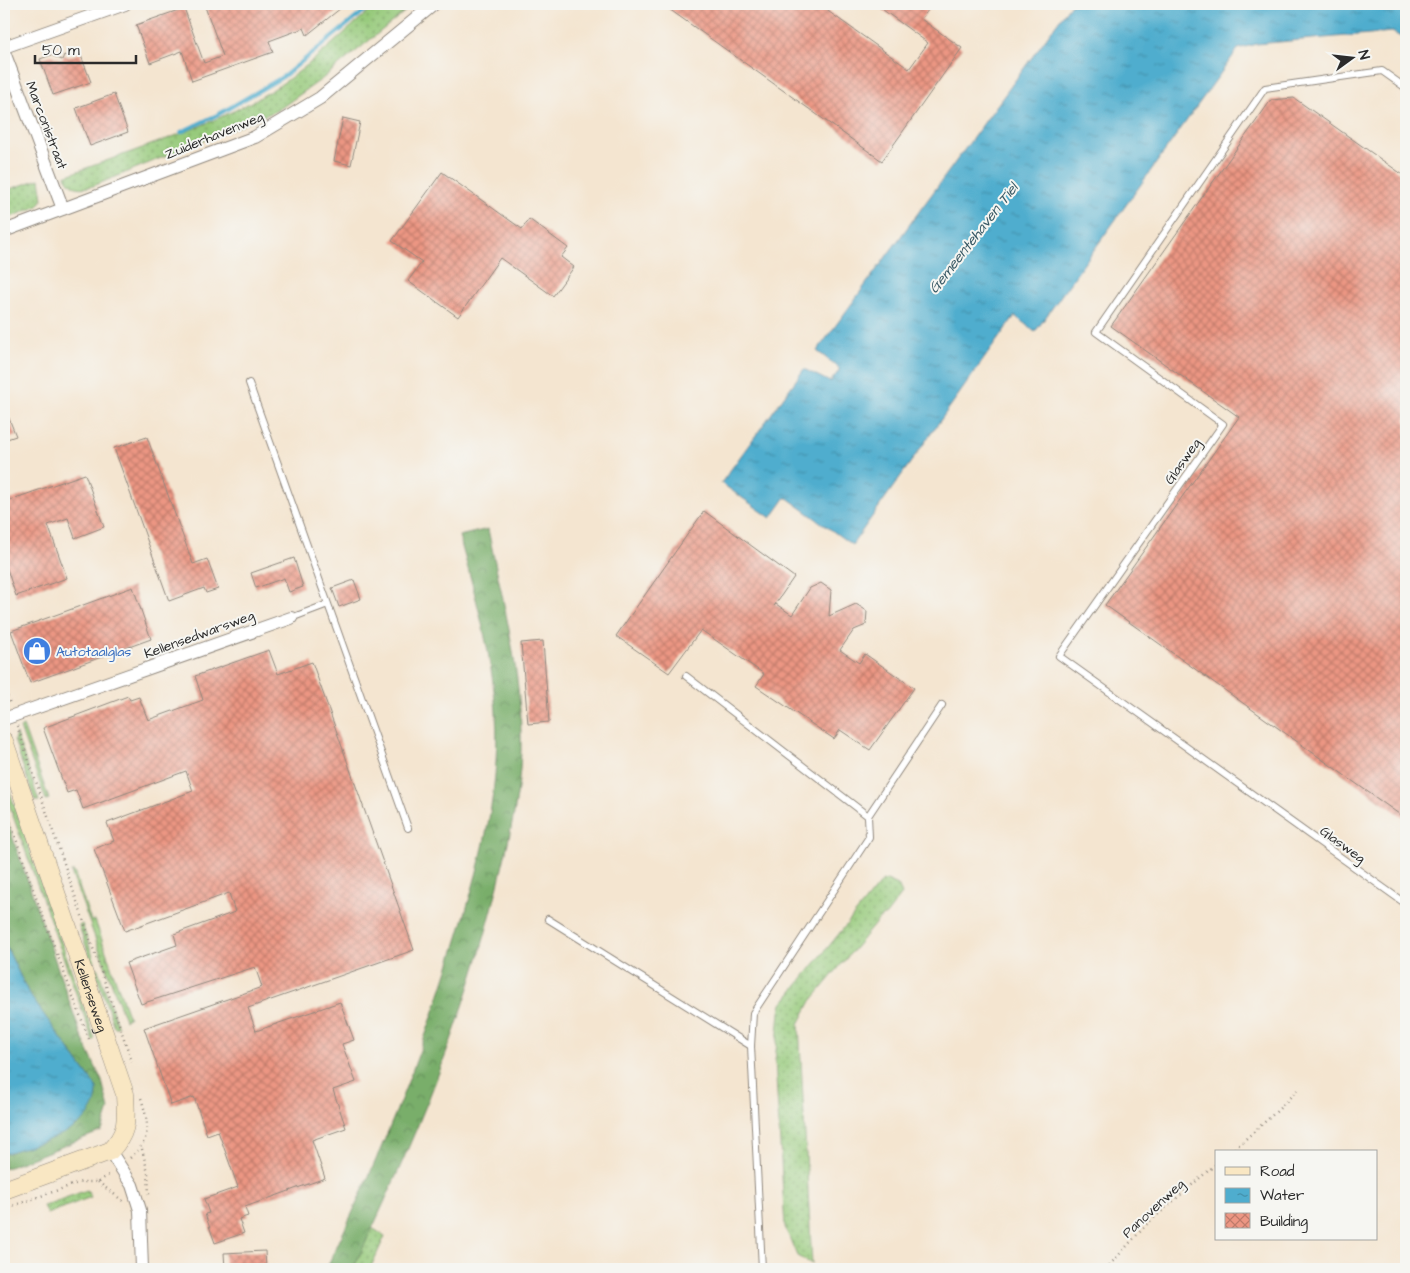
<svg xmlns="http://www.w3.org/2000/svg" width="1410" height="1273" viewBox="0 0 1410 1273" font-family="'Architects Daughter',sans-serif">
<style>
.grass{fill:url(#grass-dots);stroke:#617a53}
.forest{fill:url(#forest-crowns);stroke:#526c4b}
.water{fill:url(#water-ripples);stroke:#3d6c7c}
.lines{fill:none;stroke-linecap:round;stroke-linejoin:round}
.stream{stroke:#4fadce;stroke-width:4}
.building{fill:url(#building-cross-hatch)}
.lane-casing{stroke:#90887e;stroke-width:8}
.street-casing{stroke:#90887e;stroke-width:14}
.secondary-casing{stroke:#90887e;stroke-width:19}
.path{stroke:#90887e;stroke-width:2.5;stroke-dasharray:1 4;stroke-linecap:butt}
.lane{stroke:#fff;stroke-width:6}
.street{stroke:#fff;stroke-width:12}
.secondary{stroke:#f9e7c3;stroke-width:18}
.labels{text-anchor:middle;stroke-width:4;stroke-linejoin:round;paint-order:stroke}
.street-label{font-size:14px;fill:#2b2b2b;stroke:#f6f6f2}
.shop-label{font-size:14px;fill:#366cbe;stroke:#f6f6f2;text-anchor:start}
.water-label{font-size:15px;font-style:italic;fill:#385864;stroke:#f6f6f2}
</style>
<defs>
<pattern id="grass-dots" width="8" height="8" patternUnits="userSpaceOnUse" patternTransform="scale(1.25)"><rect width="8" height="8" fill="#97ca7b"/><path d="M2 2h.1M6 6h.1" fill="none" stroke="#7ba465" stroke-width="1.8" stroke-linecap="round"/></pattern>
<pattern id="forest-crowns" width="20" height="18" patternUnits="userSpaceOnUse" patternTransform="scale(1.25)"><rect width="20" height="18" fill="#79ae6b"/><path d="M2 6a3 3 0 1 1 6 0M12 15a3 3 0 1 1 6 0" fill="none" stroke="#638e58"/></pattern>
<pattern id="water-ripples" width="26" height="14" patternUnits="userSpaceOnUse" patternTransform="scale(1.25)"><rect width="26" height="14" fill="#4fadce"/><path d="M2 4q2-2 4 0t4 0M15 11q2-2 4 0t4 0" fill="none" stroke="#428da7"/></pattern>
<pattern id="building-cross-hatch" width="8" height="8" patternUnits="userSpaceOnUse" patternTransform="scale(1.25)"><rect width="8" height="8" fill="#ec9683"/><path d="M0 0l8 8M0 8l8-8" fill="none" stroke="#bf7b6b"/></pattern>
</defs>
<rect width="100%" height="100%" fill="#f6f6f2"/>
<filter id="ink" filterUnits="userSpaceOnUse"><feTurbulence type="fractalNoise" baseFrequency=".02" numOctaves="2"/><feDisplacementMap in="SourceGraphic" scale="10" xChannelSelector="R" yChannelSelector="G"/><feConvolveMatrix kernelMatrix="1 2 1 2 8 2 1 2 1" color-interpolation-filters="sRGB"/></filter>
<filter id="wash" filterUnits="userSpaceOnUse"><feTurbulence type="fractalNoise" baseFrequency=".0096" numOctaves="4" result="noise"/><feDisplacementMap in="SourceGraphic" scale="20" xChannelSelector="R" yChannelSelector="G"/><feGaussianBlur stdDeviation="1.12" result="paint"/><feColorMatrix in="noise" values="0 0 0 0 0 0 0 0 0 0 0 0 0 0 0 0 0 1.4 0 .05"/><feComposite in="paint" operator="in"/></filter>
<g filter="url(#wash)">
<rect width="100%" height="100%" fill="#f4e5d0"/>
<path class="grass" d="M377 4H414L322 79 278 110 93 186C79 189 72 189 65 176 130 151 213 127 272 90 310 67 343 33 377 4Z
M40 179 43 199 38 206 4 220V191Z
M23 726 49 799 46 800 20 728Z
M16 734 39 801H35L14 740Z
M4 775 95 1039 93 1041 12 813 4 787Z
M71 872H74L91 921 95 920 129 1018 125 1020Z
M887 880 898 885 902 894 886 915 879 919 811 1001 799 1024 812 1264 797 1256 785 1227 775 1061 780 1012 782 1004 795 988 881 882Z
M82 924 95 962 91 961 79 926Z
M97 967 118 1027H114L95 971Z
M87 1190 91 1197 47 1214 43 1206Z
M372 1228 385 1236 370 1269H353Z"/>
<path class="forest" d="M488 529C503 603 523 676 521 751 520 795 509 839 499 881 467 1017 413 1144 353 1269H326C376 1165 421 1058 455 947 479 868 501 797 496 713 492 653 475 594 459 536Z
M4 812 81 1035 102 1081 109 1109 102 1131 4 1169V1154L76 1127 97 1088 29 994 4 942Z"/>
<path class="water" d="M1071 4H1406V40L1392 32 1256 44 1238 49 1035 332 1015 316 1008 325 852 545 786 497 771 518 721 483 804 369 830 382 839 371V368L817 351Z
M4 942 29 994 97 1088C99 1133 37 1142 4 1154Z"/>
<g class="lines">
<path class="stream" d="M181 132 219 114 284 76 373 4"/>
</g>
<g id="blocks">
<path class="building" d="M204 4H346L307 35 304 28 269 41 273 52 192 81 182 51 150 63 136 25 184 8 204 63 223 56Z
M662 4H818L909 69 928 43 875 4H933L921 19 962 48 882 161Z
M80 53 91 82 53 95 40 59 51 55 62 60 64 55 69 57Z
M114 94 128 132 90 146 76 108Z
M1294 98 1406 177V819L1105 605 1239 417 1111 326 1271 100Z
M343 118 360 122 351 165 334 161Z
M442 172 522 229 529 219 568 248 561 257 574 267 553 296 500 258 458 317 408 281 422 262 392 241Z
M4 406 16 436 4 440Z
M147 437 193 564 207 559 218 589 206 593 204 588 169 601 114 448Z
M85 474 104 527 75 538 68 518 48 525 67 578 16 596 4 560V502Z
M704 511 794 577 774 606 776 604 792 615 810 588 821 583 831 590 829 616 856 604 867 611 866 625 854 630 840 650 859 663 865 654 914 688 870 750 840 730 834 739 756 686 764 674 701 630 669 673 616 636Z
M294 558 303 587 289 592 284 578 256 588 251 573Z
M354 580 361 599 339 607 332 588Z
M133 587 151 639 30 683 11 631Z
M543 641 549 722 528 724 521 643Z
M269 650 278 674 312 662 414 950 248 1008 256 1031 340 1002 354 1040 342 1044 356 1082 333 1090 346 1128 312 1140 325 1178 245 1207 248 1216 239 1219 244 1233 215 1243 205 1214 209 1213 204 1199 238 1187 218 1131 207 1135 194 1097 171 1105 144 1028 262 987 255 967 141 1004 126 963 177 945 174 934 235 912 229 893 125 931 94 849 114 841 107 823 193 791 186 771 83 809 76 790 67 793 43 728 128 696 130 700 139 697 148 720 203 700 195 676Z
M265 1251 266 1269H225L224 1253Z"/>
</g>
</g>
<g filter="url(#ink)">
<use href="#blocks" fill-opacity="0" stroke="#90887e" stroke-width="1"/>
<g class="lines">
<defs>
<path id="lane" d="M1406 88 1382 71 1265 88 1096 332 1223 424 1059 656 1406 904
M249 383 408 828
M291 618 328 604
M686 676 868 816
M548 919 751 1046
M762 1269 751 1046 753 1013 869 837 868 816 942 705"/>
<path id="street" d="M4 47 125 4
M4 52 63 209
M4 231 255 137 320 98 434 4
M4 719 291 618
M110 1151 132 1185 140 1210 142 1269"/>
<g id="secondary">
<path id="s1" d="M4 741 125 1094C126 1120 129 1131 110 1151L4 1190"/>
</g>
</defs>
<use href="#lane" class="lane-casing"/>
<use href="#street" class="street-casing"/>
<use href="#secondary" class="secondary-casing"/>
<path class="path" d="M4 687 10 704
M17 726 132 1062
M4 803 35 895 89 1039
M142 1149 148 1173 149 1195
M1231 1152 1277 1111 1297 1090
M130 1158C152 1139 149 1124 141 1098
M98 1182 123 1201
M4 1209 81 1182H98L110 1174
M1106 1269 1147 1224 1216 1164"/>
<use href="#lane" class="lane"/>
<use href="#street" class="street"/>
<use href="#secondary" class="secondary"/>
</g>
</g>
<defs>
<symbol id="shop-disc" viewBox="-11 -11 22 22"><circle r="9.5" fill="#3f7fe0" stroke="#f6f6f2"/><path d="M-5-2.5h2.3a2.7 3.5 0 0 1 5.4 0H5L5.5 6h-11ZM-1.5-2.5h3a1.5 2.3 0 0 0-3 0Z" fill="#fff"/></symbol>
</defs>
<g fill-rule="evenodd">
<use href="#shop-disc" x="21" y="635" width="32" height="32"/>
</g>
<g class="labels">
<g class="street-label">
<text transform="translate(47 125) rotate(69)" y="5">Marconistraat</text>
<text transform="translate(214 135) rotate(-22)" y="5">Zuiderhavenweg</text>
<text transform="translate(1182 461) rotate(-55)" y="5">Glasweg</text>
<text transform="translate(199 634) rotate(-20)" y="5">Kellensedwarsweg</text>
<text transform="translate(1343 844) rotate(36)" y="5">Glasweg</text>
<text dy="5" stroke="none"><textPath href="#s1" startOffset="269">Kellenseweg</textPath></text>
<text transform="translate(1153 1208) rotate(-43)" y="5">Panovenweg</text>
</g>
<g class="shop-label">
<text x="56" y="656">Autotaalglas</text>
</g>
<g class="water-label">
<text transform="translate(973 238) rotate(-52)" y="5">Gemeentehaven Tiel</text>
</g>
</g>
<rect width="1410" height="1273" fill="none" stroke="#f6f6f2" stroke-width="20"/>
<rect x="1215" y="1150" width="162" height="90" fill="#f6f6f2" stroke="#a5a5a2"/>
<rect x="1225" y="1167" width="25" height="8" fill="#f9e7c3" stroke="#a5a5a2"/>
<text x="1260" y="1176" font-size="15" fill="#2b2b2b">Road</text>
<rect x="1225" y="1188" width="25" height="15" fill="url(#water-ripples)" stroke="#a5a5a2"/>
<text x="1260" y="1200" font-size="15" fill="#2b2b2b">Water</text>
<rect x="1225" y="1213" width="25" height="15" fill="url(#building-cross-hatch)" stroke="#a5a5a2"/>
<text x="1260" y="1226" font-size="15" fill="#2b2b2b">Building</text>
<g transform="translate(1352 58) rotate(75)" stroke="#f6f6f2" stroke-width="4" paint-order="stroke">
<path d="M0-4L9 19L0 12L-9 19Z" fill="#2b2b2b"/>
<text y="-8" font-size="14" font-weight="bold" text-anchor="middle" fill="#2b2b2b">N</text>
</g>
<path d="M35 55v8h101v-8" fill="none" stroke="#2b2b2b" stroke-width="2.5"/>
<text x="42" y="55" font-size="15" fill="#2b2b2b" stroke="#f6f6f2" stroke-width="4" paint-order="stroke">50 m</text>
</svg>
